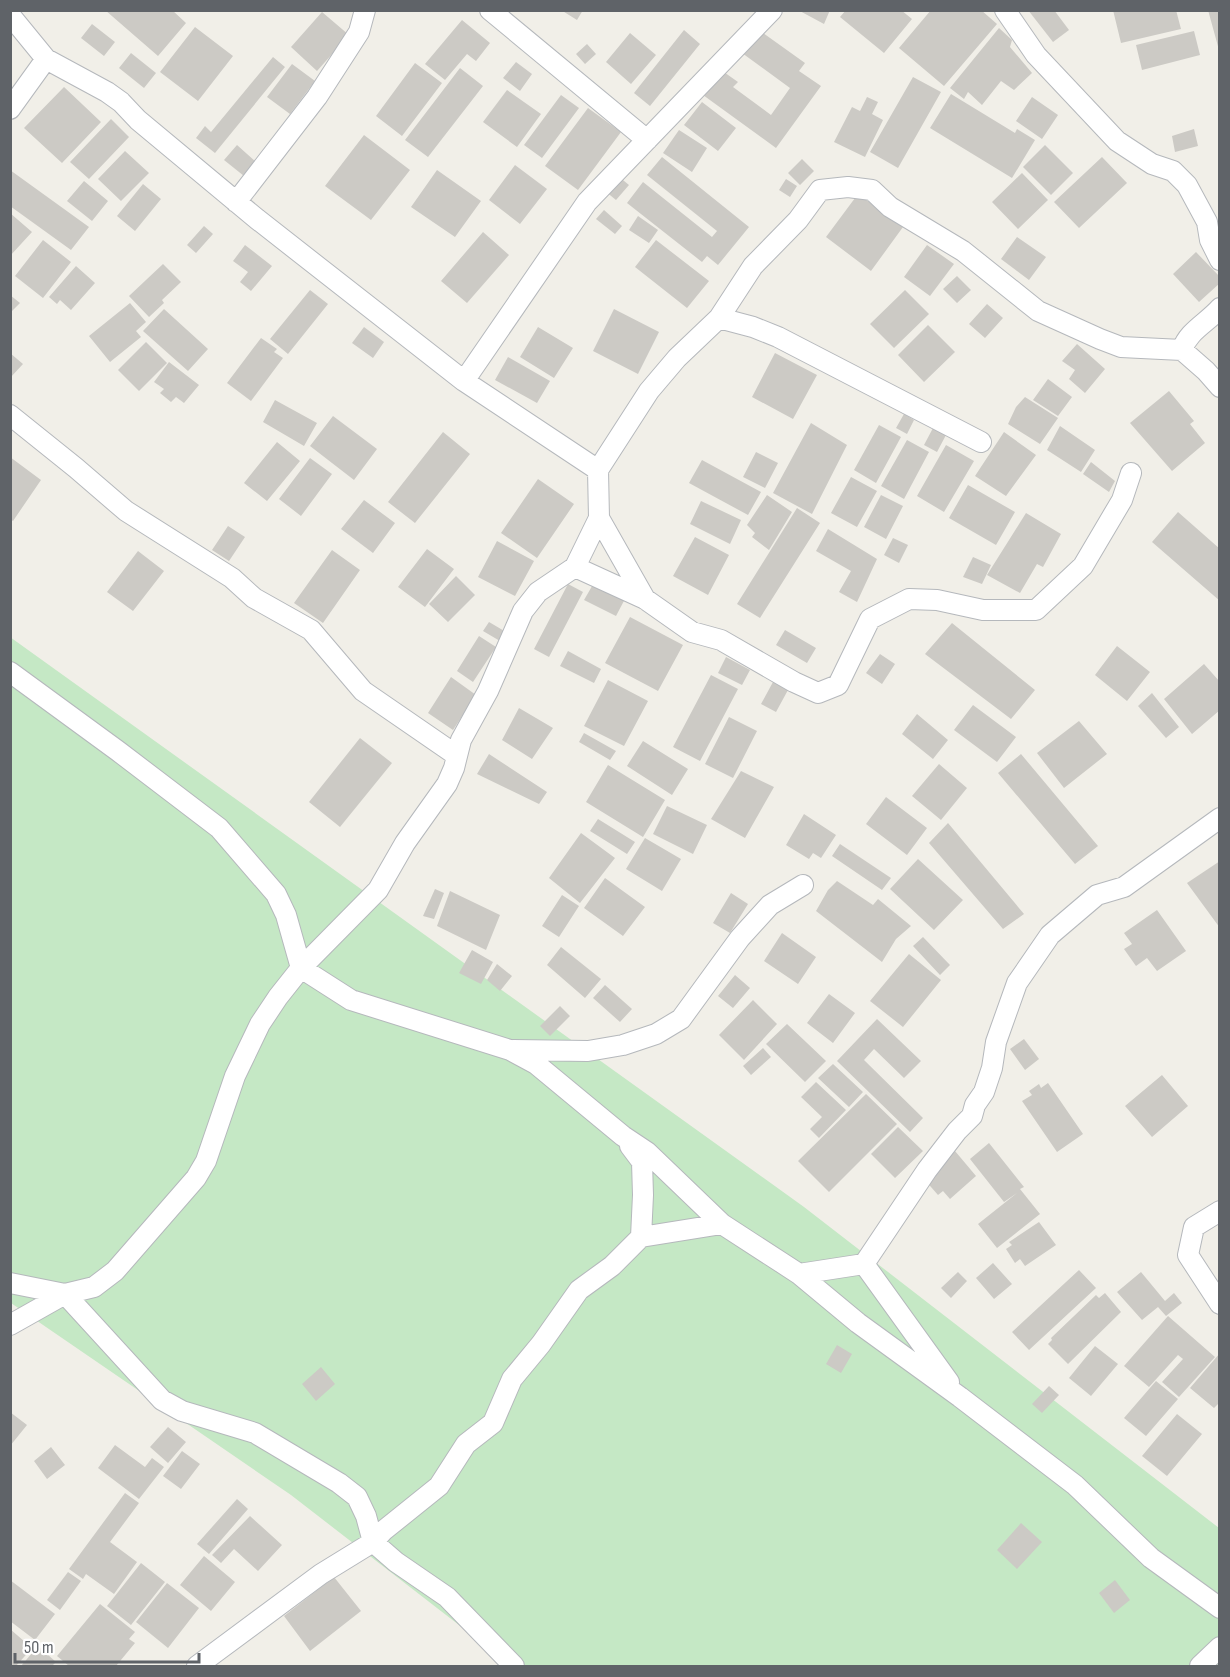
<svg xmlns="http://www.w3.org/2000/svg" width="1230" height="1677" viewBox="0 0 1230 1677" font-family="'Sofia Sans Condensed',sans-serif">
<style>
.green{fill:#c5e8c5}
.building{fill:#cccac5}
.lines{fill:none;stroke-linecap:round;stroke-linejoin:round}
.street-casing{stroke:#b5b8bc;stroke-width:22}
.street{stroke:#fff;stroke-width:20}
</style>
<rect width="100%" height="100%" fill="#f1efe8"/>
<path class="green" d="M10 637 804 1207 1219 1528V1666H512L291 1495 11 1303Z"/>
<path class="building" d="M105 10H172L186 23 158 56Z
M561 10H583L577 20Z
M798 10H830L824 24Z
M846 10H901L912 19 884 53 840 17Z
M931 10H981L997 24 944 86 899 48Z
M1028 10H1054L1069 30 1053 42Z
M1113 10H1176L1181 29 1121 43Z
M1208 10H1220V49L1219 50Z
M322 12 349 35 317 71 291 47Z
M462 20 490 43 476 61 467 54 445 80 425 64Z
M92 24 115 42 104 56 81 38Z
M195 27 233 56 198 101 160 72Z
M999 28 1012 40 1010 47 1032 73 1014 90 1001 81 982 105 968 92 964 99 950 88Z
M684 30 700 44 650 106 634 93Z
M759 30 805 63 799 71 821 86 776 148 703 95 721 70 738 82 733 87 771 115 790 88 742 53Z
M1194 31 1200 55 1142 70 1136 45Z
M630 33 656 55 631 84 606 62Z
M587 44 596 54 585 64 576 54Z
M131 53 156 73 144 88 119 68Z
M273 57 285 67 215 153 196 138 205 126 211 132Z
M516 62 532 74 520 91 503 78Z
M415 63 442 83 402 136 376 116Z
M292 64 315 81 290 114 267 97Z
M460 68 483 86 428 157 405 140Z
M913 77 941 92 898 168 870 152Z
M64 87 101 122 62 163 24 128Z
M507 90 541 114 517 147 483 122Z
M951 94 1015 133 1017 129 1035 140 1012 178 930 128Z
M561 95 579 108 542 158 524 145Z
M867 97 878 102 872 114 883 120 865 157 834 142 852 107 860 111Z
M1032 97 1058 115 1042 139 1016 121Z
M702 102 736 128 718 151 684 125Z
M588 108 621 132 578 190 545 166Z
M111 119 129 137 89 179 70 162Z
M1194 129 1198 146 1175 152 1172 136Z
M679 130 707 148 692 172 663 153Z
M364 135 410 170 371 220 325 186Z
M237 145 256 162 244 176 224 160Z
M1045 145 1073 173 1051 195 1023 167Z
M125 151 149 173 121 201 98 179Z
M662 157 749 227 718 265 707 256 702 262 627 203 643 182 712 237 717 231 647 175Z
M1102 157 1127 183 1079 228 1054 202Z
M802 159 814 171 800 185 788 173Z
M515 165 547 189 520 224 489 200Z
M10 170 89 227 71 250 10 206Z
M437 170 481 201 455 237 411 207Z
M1022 173 1048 200 1018 229 992 202Z
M618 176 629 185 616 200 605 191Z
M786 179 797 186 790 197 779 190Z
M84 181 108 201 92 221 67 201Z
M143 184 161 199 135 231 117 216Z
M858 194 903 227 871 271 826 237Z
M604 210 622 226 615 234 596 219Z
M10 213 32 232 10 256Z
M638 216 658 230 649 243 629 230Z
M204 226 213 234 196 253 187 245Z
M483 232 509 255 467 303 441 281Z
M1017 237 1046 257 1029 280 1001 259Z
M43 240 71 262 43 298 15 276Z
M656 240 709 281 687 308 635 267Z
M245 245 272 266 251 291 240 282 248 272 233 261Z
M927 245 954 264 930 296 904 277Z
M1196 252 1220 277V283L1199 302 1173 274Z
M163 264 181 282 162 300 164 303 149 317 129 296Z
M76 266 95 283 71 310 60 300 57 304 49 297Z
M957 276 971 290 957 303 943 289Z
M310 290 328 304 288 354 270 339Z
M905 290 929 314 894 348 870 324Z
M10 295 20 303 10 313Z
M130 303 146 322 136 331 141 337 110 362 89 336Z
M987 304 1003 318 985 338 969 324Z
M164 309 208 349 188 371 143 331Z
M614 309 659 332 638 374 593 351Z
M928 325 955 352 924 382 898 355Z
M364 327 384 342 373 358 352 343Z
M538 327 573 348 554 378 520 357Z
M261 338 277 349 274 352 283 358 251 401 227 383Z
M146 342 167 363 139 391 118 370Z
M1077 344 1105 369 1085 393 1069 379 1075 370 1062 361Z
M10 353 23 364 10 378Z
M775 353 817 375 793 419 752 397Z
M508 357 550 381 537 403 495 380Z
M169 362 199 385 184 403 176 397 171 402 160 393 164 389 154 382Z
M1048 379 1072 397 1058 416 1033 400Z
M1169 391 1194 421 1190 424 1205 443 1172 471 1130 423Z
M1025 397 1058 418 1040 444 1008 424 1016 407Z
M275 400 317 423 304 446 263 422Z
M904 414 914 420 907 434 896 428Z
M333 416 377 449 354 480 310 446Z
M811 423 847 445 812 514 773 493Z
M879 425 901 437 876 483 854 470Z
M1060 426 1095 450 1081 472 1047 450Z
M933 428 946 435 937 452 924 445Z
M443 432 470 454 415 523 388 502Z
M1004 432 1036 455 1006 496 975 476Z
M907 440 929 452 904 499 881 486Z
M277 442 300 461 267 501 244 483Z
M946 445 974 461 944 512 917 496Z
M756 452 778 463 765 488 743 477Z
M10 457 41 480 13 521 10 519Z
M310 458 332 474 301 516 279 499Z
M702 460 761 492 748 515 689 483Z
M1091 462 1115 481 1109 492 1083 474Z
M851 477 877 491 857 527 831 513Z
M538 479 574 504 537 558 501 533Z
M968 485 1015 512 996 545 949 518Z
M767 495 792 512 769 550 752 537 755 533 747 525Z
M881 495 903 506 886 539 864 527Z
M364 500 395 523 373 553 341 529Z
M701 501 741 520 730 544 690 524Z
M797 508 820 523 760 618 737 604Z
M1178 512 1220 549V601L1152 542Z
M1026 513 1061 534 1043 567 1037 564 1020 593 987 575Z
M228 526 245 537 229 561 212 550Z
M828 529 877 559 857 602 839 592 851 571 816 551Z
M695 537 729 555 708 595 673 576Z
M893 538 908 545 899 563 884 555Z
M497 541 534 561 515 596 478 577Z
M427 549 454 569 425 607 398 587Z
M332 550 360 570 323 623 294 603Z
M138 551 164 571 133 611 107 592Z
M973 557 991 565 982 584 963 577Z
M456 576 475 595 448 622 429 604Z
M595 581 626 597 616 616 584 600Z
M568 584 583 592 549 657 534 649Z
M630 617 683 645 658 691 605 663Z
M489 622 506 632 500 641 483 631Z
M952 623 1035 690 1011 719 925 654Z
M785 630 816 648 807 663 776 645Z
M479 636 496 647 473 682 457 671Z
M1117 646 1150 672 1127 701 1095 675Z
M568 651 601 669 594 683 560 666Z
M880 654 895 664 882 684 866 673Z
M726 657 750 670 742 685 718 673Z
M1204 664 1220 682V710L1192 734 1164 699Z
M711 675 738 689 700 761 673 747Z
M451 677 476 695 453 730 428 713Z
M608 680 648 701 624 746 584 726Z
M773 682 788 690 776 712 761 704Z
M1152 693 1179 727 1166 738 1138 706Z
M973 705 1016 737 997 762 954 730Z
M519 708 553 728 532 759 502 740Z
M917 714 948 740 933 759 902 734Z
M729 717 757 731 733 778 705 764Z
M1079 721 1107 754 1064 788 1037 753Z
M584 733 616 751 610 760 579 742Z
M360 738 392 763 340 827 309 802Z
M643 741 688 769 672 795 627 766Z
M489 754 547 792 539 804 477 774Z
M1021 754 1098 846 1075 864 998 773Z
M939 764 967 788 941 820 912 796Z
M608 765 665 800 643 837 586 802Z
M741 771 774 787 745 838 711 819Z
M886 797 927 828 907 855 866 824Z
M667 806 707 825 693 854 653 834Z
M804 814 836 835 821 858 813 853 809 859 786 845Z
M598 819 635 842 627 854 590 831Z
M948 823 1024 914 1003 929 929 843Z
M581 833 615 858 580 903 549 878Z
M645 838 681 859 662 891 626 869Z
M840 844 891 878 882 890 832 856Z
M918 859 963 900 934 930 890 889Z
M1220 861V928L1187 883Z
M605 878 645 907 623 936 584 908Z
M837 881 873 905 878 899 911 926 896 939 882 962 816 911 828 890Z
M435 889 444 893 434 919 423 916Z
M450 891 500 915 486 950 437 926Z
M731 893 748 904 730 933 713 923Z
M562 895 579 906 559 937 542 926Z
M1157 910 1186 951 1157 971 1147 958 1136 966 1124 949 1132 944 1124 933Z
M782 933 816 957 798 984 764 961Z
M923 937 950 965 940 975 913 946Z
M561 947 601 979 585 998 547 965Z
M472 950 493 962 481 984 459 973Z
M909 954 941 980 903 1027 870 1001Z
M497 964 512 976 500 991 487 980Z
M735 975 750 988 733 1008 718 996Z
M605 985 632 1009 620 1022 593 998Z
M829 994 855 1013 833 1043 807 1023Z
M753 1000 777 1024 744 1060 719 1035Z
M560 1006 570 1016 550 1036 540 1026Z
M877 1019 921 1061 904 1078 874 1049 864 1060 923 1118 910 1132 837 1061Z
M787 1024 826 1061 805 1082 766 1044Z
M1024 1039 1039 1059 1025 1070 1010 1049Z
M763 1048 771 1057 751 1075 743 1066Z
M833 1064 863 1092 849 1107 818 1078Z
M1162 1075 1188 1106 1152 1137 1125 1106Z
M816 1082 846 1110 819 1138 810 1129 822 1117 801 1097Z
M1048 1083 1083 1134 1057 1152 1022 1101 1032 1095 1029 1091 1039 1084 1041 1088Z
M866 1094 897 1124 829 1192 798 1161Z
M898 1127 923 1151 895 1178 871 1154Z
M989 1143 1024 1187 1020 1189 1040 1214 997 1248 978 1224 1017 1193 1004 1202 970 1159Z
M955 1151 976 1176 950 1199 943 1191 938 1195 924 1179Z
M1039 1222 1056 1245 1025 1266 1020 1259 1015 1263 1006 1249 1012 1245 1009 1242Z
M993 1263 1012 1284 994 1299 976 1278Z
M1079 1270 1096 1288 1029 1350 1012 1332Z
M958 1272 967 1281 951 1298 941 1288Z
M1141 1272 1165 1301 1174 1293 1182 1303 1166 1316 1158 1307 1142 1320 1117 1292Z
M1105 1293 1121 1312 1068 1364 1048 1344 1052 1340 1051 1338 1096 1295 1099 1298Z
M1168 1316 1215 1357 1179 1397 1162 1382 1183 1359 1178 1355 1149 1387 1124 1366Z
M837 1345 852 1354 841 1373 826 1364Z
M1095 1346 1118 1364 1091 1396 1069 1378Z
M1220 1353V1402L1214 1408 1190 1388Z
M321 1367 335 1384 316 1401 302 1384Z
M1156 1381 1178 1399 1146 1436 1124 1418Z
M1049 1386 1059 1395 1042 1413 1032 1404Z
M10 1412 27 1425 10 1446Z
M1177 1414 1202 1434 1167 1476 1142 1456Z
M168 1427 186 1442 168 1463 150 1447Z
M115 1445 145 1467 152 1458 164 1467 139 1499 98 1468Z
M51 1447 65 1465 47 1479 34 1461Z
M182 1451 200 1464 181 1489 163 1476Z
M125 1493 139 1503 110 1542 137 1562 114 1594 86 1574 83 1579 69 1569Z
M237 1499 248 1509 209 1554 197 1544Z
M250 1516 282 1545 258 1571 234 1549 221 1563 212 1555Z
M1021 1523 1042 1542 1017 1569 997 1550Z
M204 1556 235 1582 211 1611 180 1585Z
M141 1563 165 1582 131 1625 107 1606Z
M68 1572 81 1581 60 1610 47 1600Z
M334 1577 361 1611 310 1651 284 1616Z
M10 1580 55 1614 35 1640 10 1621Z
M1115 1580 1130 1600 1114 1613 1099 1593Z
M167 1583 199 1608 168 1648 136 1622Z
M100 1604 135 1632 129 1639 135 1643 116 1666H69L57 1656Z
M10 1629 32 1648 16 1666H10Z
M38 1646 56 1662 52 1666H21Z"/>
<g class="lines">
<defs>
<path id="street" d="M490 10 647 140
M1005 10 1036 55 1117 141 1152 164 1173 171 1187 185 1207 222 1210 240 1220 260
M10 15 46 59 107 92 121 102 138 120 257 219 464 381 598 470
M10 109 46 59
M236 202 317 97 359 32 365 10
M719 318 753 327 778 337 981 442
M1182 350C1188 331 1207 323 1220 308
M464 381 587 202 772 10
M10 415 76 468 126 511 232 578 254 598 311 630 363 691 456 755
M599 518 645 599
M575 567 645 599 692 632 721 640 794 682 818 693 838 685 870 619 909 599 937 600 983 610H1036L1083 566 1122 500 1131 473
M10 672 118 751 219 828 276 894 286 915 301 968 351 1000 510 1050 536 1064 623 1136 647 1152 722 1224 799 1274 858 1323 960 1397 1075 1485 1151 1558 1220 1608
M513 1050 588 1051 623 1045 656 1034 681 1019 740 938 770 905 803 885
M1220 1211 1194 1227 1188 1255 1220 1304
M641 1237 722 1224
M799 1274 864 1264
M10 1283 65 1294 162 1400 182 1411 255 1433 339 1483 357 1497 366 1516 373 1542 396 1562 447 1597 514 1666
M10 1325 65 1294 94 1287 115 1271 196 1178 206 1161 235 1076 260 1024 278 997 301 968 378 890 405 843 447 784 454 768 461 740 488 691 523 611 538 592 575 567 599 518 598 470 649 391 677 358 719 318 753 266 798 220 820 190 848 187 872 190 890 207 963 251 1038 311 1100 339 1121 347 1182 350 1206 371 1220 387
M949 1382 864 1264 927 1170 957 1131 972 1116 975 1105 984 1092 992 1068 996 1042 1017 983 1050 935 1097 895 1124 887 1220 818
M197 1666 321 1574 373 1542 383 1531 439 1486 466 1444 493 1423 512 1379 541 1344 579 1290 612 1266 641 1237 643 1195 642 1162 630 1146
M1200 1666 1220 1647"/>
</defs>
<use href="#street" class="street-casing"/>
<use href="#street" class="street"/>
</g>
<rect width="1230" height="1677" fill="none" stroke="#5f6368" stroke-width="24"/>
<path d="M15 1653v9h184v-9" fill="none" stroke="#5f6368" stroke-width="3"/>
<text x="24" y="1653" font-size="18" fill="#5f6368" stroke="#ffffff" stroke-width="4.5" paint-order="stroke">50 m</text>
</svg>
